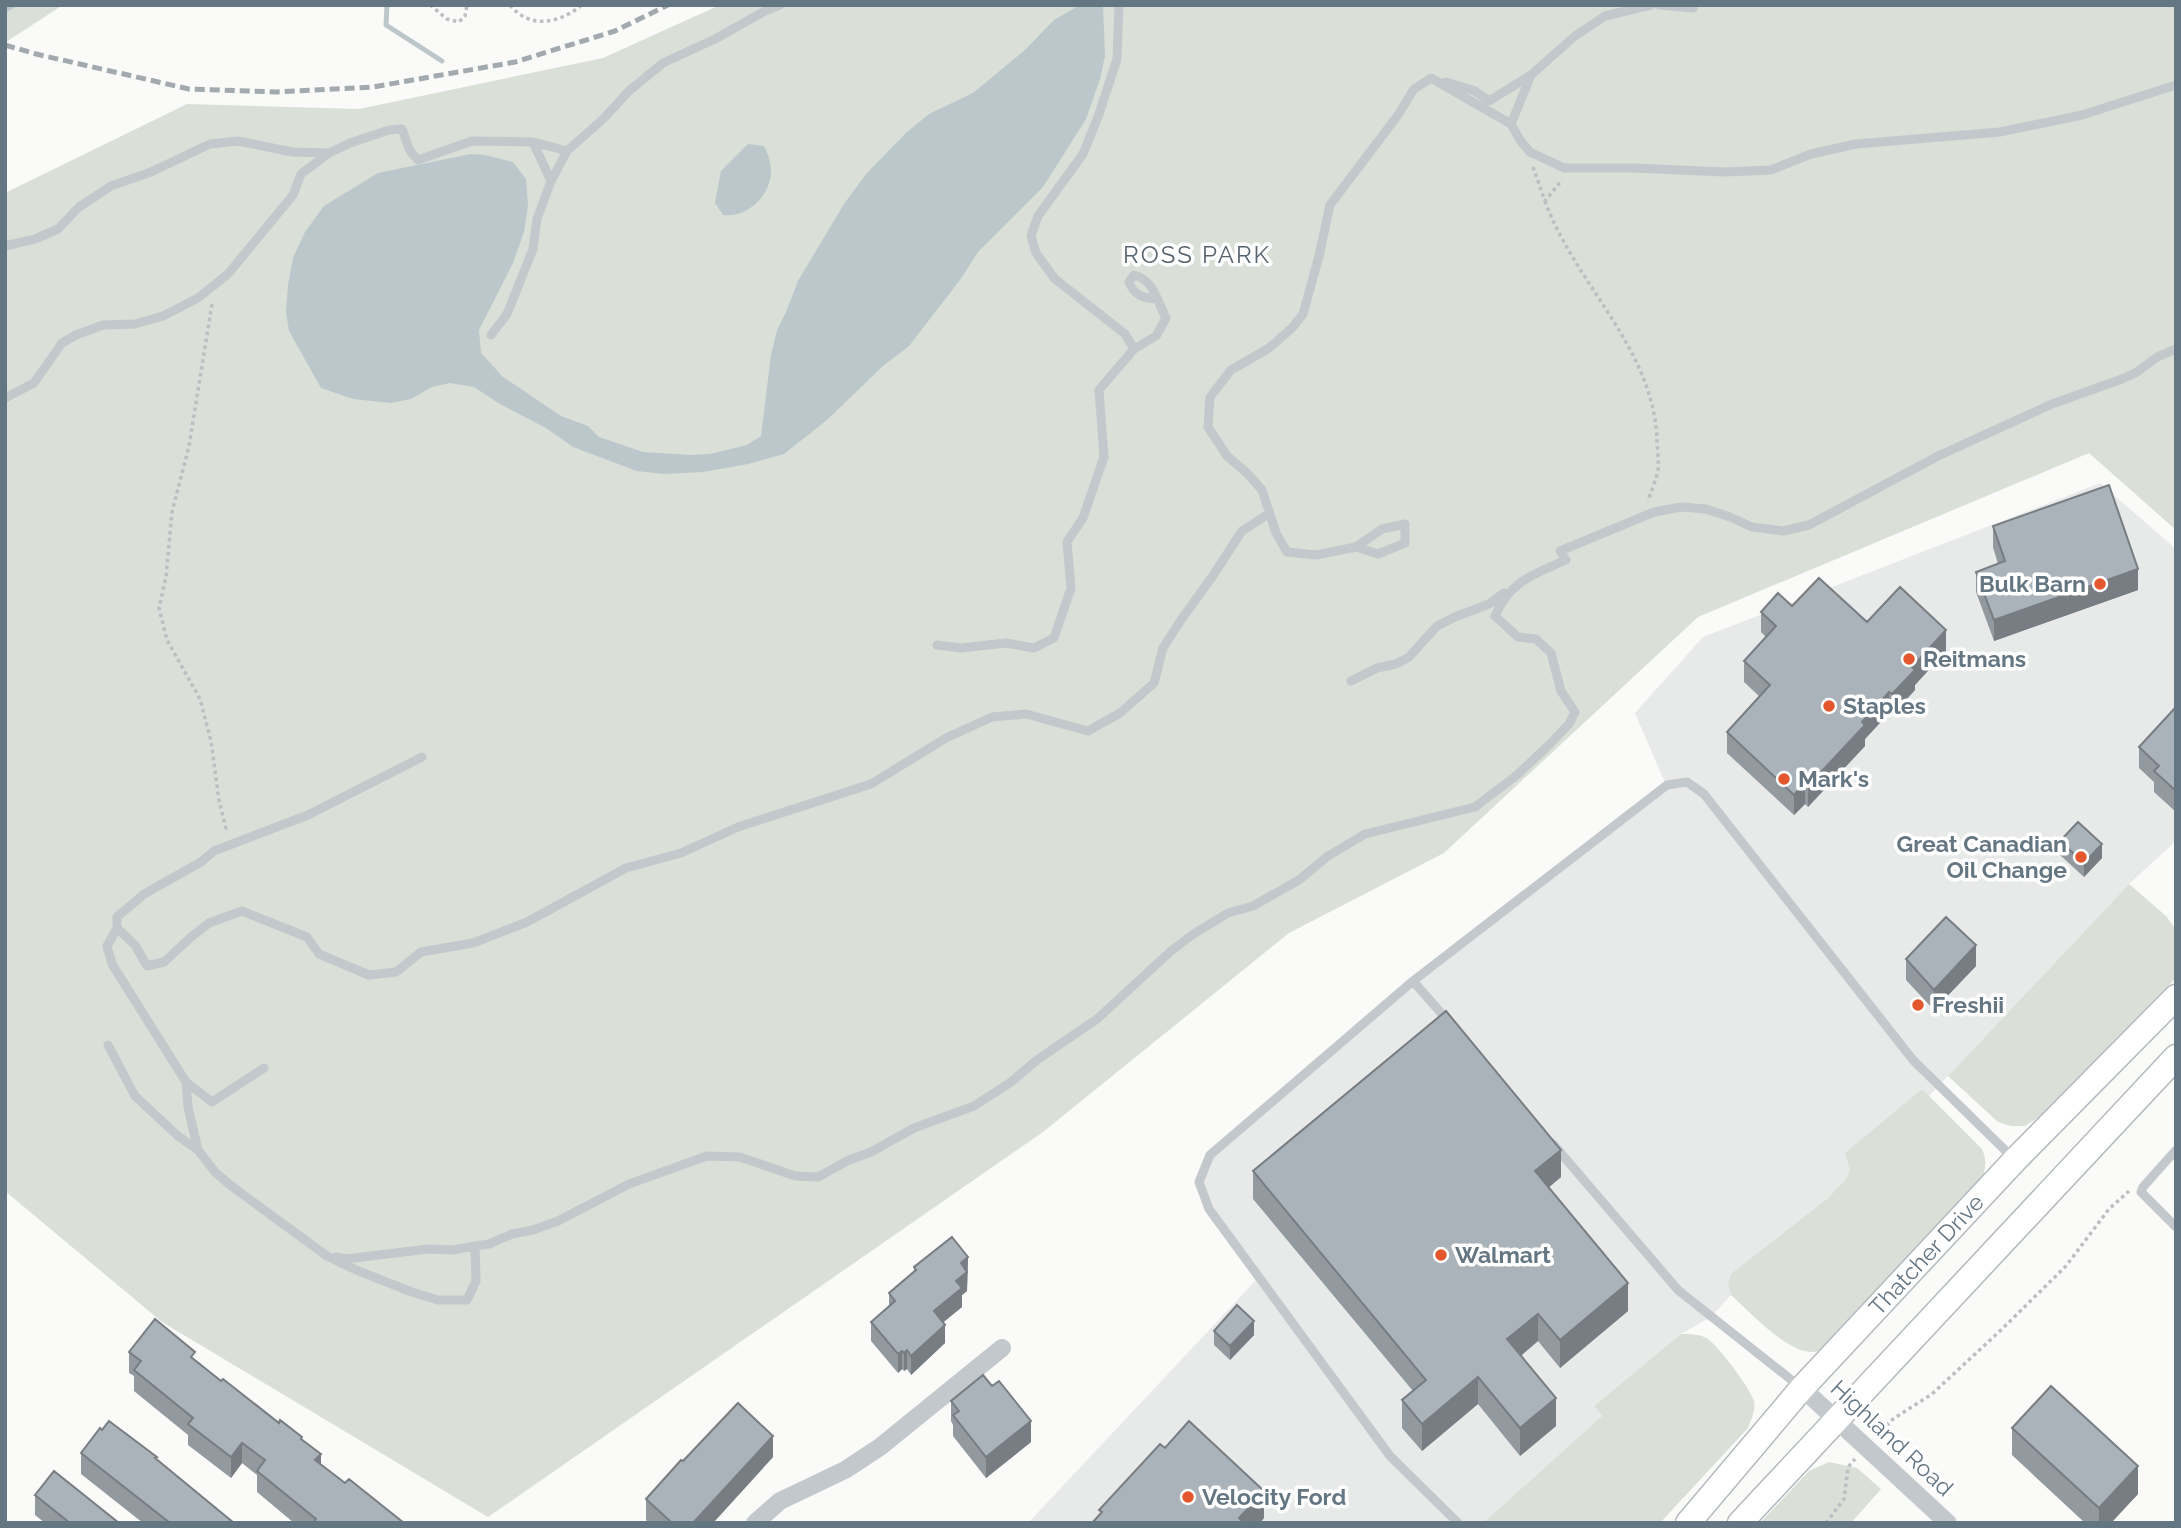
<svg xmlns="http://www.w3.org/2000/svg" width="2181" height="1528" viewBox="0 0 2181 1528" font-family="Raleway,sans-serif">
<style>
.built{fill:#e8e9e9}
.green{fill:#dadfd7}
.water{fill:#bbc7cb}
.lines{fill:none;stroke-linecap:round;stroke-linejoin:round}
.stream{stroke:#bbc7cb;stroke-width:5}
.secondary-casing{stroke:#b3babf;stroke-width:27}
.path{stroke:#bbbfc2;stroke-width:3.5;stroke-dasharray:3.5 3.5;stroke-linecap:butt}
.service{stroke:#c3c8cc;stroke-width:9}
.minor{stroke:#c3c8cc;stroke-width:18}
.secondary{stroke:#fff;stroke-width:24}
.rail{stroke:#a2aab0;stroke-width:5;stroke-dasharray:10 5;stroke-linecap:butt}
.wall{fill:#929a9f}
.shaded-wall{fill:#777d82}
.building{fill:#aab3b9;stroke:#777d82;stroke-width:2}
.poi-dot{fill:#e4572e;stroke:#fff;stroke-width:2.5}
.labels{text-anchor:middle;stroke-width:7;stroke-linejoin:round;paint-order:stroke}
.poi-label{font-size:23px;font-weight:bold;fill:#657683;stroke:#fff;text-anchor:start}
.street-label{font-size:23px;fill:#657683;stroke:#fff}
.neighbourhood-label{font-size:24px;letter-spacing:2px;fill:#57646e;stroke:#fff}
</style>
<rect width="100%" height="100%" fill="#fafaf8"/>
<path class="built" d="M2100 483 2176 549V841L2129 884 1928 1097 1922 1089 1848 1157 1850 1170 1846 1179 1827 1199 1728 1285 1731 1295 1711 1317 1681 1334 1594 1406 1602 1416 1483 1523H1028L1258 1278 1209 1209 1199 1182 1210 1155 1413 980 1666 785 1635 713 1703 637Z"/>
<path class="green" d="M5 5H63L6 42Z
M720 5H2176V530L2089 453 1698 617 1444 853 1289 933 1043 1132 488 1517 162 1322 5 1191V193L187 104 359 109 603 58Z
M2129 884 2166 916 2176 930V978L2039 1117 2025 1126H2011L1998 1122 1948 1076Z
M1922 1089 1982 1149C1988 1162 1985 1171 1980 1184L1833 1341C1827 1345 1821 1351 1814 1352 1788 1354 1750 1312 1731 1295L1728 1285 1731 1274 1827 1199 1846 1179 1850 1170 1845 1153Z
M1681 1334C1691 1334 1700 1334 1708 1339 1720 1348 1750 1388 1754 1401 1756 1411 1751 1419 1748 1428L1660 1523H1483L1602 1416 1594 1406Z
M1829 1462 1857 1468 1881 1489 1851 1523H1760L1809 1471Z"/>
<path class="water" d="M1080 5H1103L1105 56 1100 79 1086 119 1043 187 978 252 960 280 909 346 883 366 827 420 784 454 748 464 703 472 664 474 637 471 573 447 546 428 500 404 474 387 450 383 432 387 411 399 391 403 353 399 321 388 289 331 286 312 288 285 293 258 305 232 324 206 378 173 471 154 485 155 513 162 526 179 528 206 524 232 513 263 479 330 481 353 503 377 561 416 588 426 599 437 643 452 689 455 710 454 747 445 761 436 771 355 777 330 786 312 798 281 844 204 866 174 907 132 929 114 973 93 1025 50 1054 20Z
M748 144 764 146C768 154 771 163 771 172 770 197 747 218 723 215L715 203 721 171Z"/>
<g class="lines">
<path class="stream" d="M387 5 386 25 442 61
M5 10 14 5"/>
<defs>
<g id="secondary">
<path id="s1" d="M1688 1523 1802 1388 2015 1160 2176 997"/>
<path d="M1740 1523 2176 1057"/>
</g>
</defs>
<use href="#secondary" class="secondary-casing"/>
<path class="path" d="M430 5 447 19 459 22 465 16 467 5
M510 5C530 30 560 23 582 5
M1533 167 1545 201 1562 180
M1545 201C1575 284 1652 346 1657 438 1657 448 1659 460 1658 470 1656 481 1651 491 1648 501
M212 304 189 446 172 512 166 577 159 608 167 640 200 699 211 741 219 800 226 829 225 831
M1877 1436 1893 1419 1932 1394 2001 1330 2066 1266 2109 1209 2129 1191
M1826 1523 1844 1499 1848 1467 1855 1459"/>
<path class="service" d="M1119 5 1117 59 1098 117 1083 154 1038 216 1031 236 1036 253 1055 279 1125 334 1134 349
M1659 5 1693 8
M1446 82 1475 91 1489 101 1531 75 1575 36 1605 16 1651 5
M1511 124 1531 75
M533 142 551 181
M5 246 35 239 58 229 79 207 111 186 151 172 210 144 238 141 292 152 328 153
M491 335 507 314 533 249 537 219 551 181 567 151 603 119 629 91 663 63 715 39 765 11 780 5
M5 398 34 383 62 343 76 335 103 325 135 324 163 316 198 298 228 274 293 195 301 174 329 153 350 143 389 130 402 129C408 143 406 149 418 160L472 141 533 142 567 151
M1356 547 1378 554 1405 543V524L1382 529 1356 547 1316 555 1287 552 1276 533 1262 490 1248 474 1227 456 1208 427 1210 397 1231 370 1269 348 1292 328 1303 314 1319 256 1330 205 1398 115 1414 89 1431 78 1511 124 1520 140 1530 152 1564 168H1634L1724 172 1771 170 1811 154 1856 144 2000 132 2082 115 2176 85
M937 645 961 648 1006 643 1034 648 1054 638 1071 588 1067 542 1083 518 1104 457 1099 390 1134 349 1156 336 1166 318C1157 301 1154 280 1134 275L1129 282C1134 295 1143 298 1156 299
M1351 681 1377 668 1396 664 1409 657 1437 626 1455 617 1489 604 1504 593
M422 757 308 815 214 851 201 862 144 894 117 917V928L135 945 147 966 164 962 190 938 209 923 242 911 307 937 319 954 369 975 396 972 421 952 473 943 527 922 626 868 681 853 738 827 871 784 946 738 992 717 1026 714 1088 731 1120 713 1154 683 1163 648 1181 620 1212 577 1242 531 1270 513
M117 928 107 946 112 964 186 1082 212 1102 264 1068
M1413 981 1210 1155 1199 1182 1209 1209 1390 1456 1458 1523
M1449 1022 1413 981 1667 785 1687 782 1704 794 1913 1060 2014 1159
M108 1045 135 1096 178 1136 198 1150
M186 1082 188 1107 198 1150 215 1172 230 1185 327 1256 356 1270 412 1292 438 1300H467L476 1281 475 1246 489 1244 512 1234 533 1230 558 1221 629 1184 707 1156 740 1157 795 1176 818 1177 847 1161 871 1152 914 1128 974 1106 1011 1082 1037 1060 1097 1019 1171 951 1195 933 1228 913 1253 906 1299 880 1328 856 1365 834 1475 807 1517 775 1550 744 1569 724 1575 712 1561 691 1551 653 1536 639 1518 637 1495 616C1510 581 1534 574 1566 560L1560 551 1654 512 1681 507 1706 509 1730 517 1752 527 1783 531 1809 525 1938 456 2052 404 2122 379 2137 372 2157 357 2176 349
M1553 1144 1678 1290 1799 1386
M2176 1150 2143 1187 2141 1192 2176 1227
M336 1257 346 1259 428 1249 453 1250 475 1246"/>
<path class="minor" d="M1802 1388 1948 1523
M755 1523 780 1501 845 1470 880 1447 1002 1348"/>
<use href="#secondary" class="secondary"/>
<path class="rail" d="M5 45 36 54 189 89 276 92 373 87 515 62 615 31 668 5"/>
</g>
<path class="wall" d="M1993 526 2138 590 1994 641 1976 592V572L1998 564 1993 547Z
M1792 606 1867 622 1946 651 1915 685V690L1892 715 1889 713 1865 739V746L1808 807 1805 804 1794 815 1727 753V732L1760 697 1744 682V661L1766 637 1761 632V612Z
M2176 709V812L2154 792V782L2139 768V747Z
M2060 841 2102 858 2084 877 2060 855Z
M1906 959 1976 966 1934 1010 1906 980Z
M1253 1171 1561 1177 1549 1187 1628 1311 1560 1368 1538 1341 1521 1356 1556 1426 1520 1456 1478 1404 1422 1451 1402 1428V1400L1413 1391 1253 1199Z
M968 1257 967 1291 962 1295V1307L943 1322 945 1343 911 1375 907 1369 904 1371 902 1369 898 1373 871 1341V1322L889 1307V1293L914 1272V1267Z
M1214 1331 1254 1335 1230 1360 1214 1345Z
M129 1352 195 1361 302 1440 321 1464 345 1483 404 1523H294L257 1492V1475L242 1463 231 1478 188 1445V1435L134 1391V1376L129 1373Z
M951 1401 1031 1442 986 1478 953 1436V1425L951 1421Z
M2012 1428 2138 1494 2111 1523H2085L2012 1455Z
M81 1453 157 1459 234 1523H143L81 1474Z
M773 1457 713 1523H649L646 1520V1499L683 1461Z
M35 1495 119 1523H45L35 1515Z"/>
<path class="shaded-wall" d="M2138 569V590L1994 641V620Z
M1946 630V651L1915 685V690L1892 715V694L1912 667Z
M1889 692V713L1865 739V746L1808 807V786L1862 722Z
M1805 783V804L1794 815V795Z
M2102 844V858L2084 877V863Z
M1976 945V966L1934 1010V990Z
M1561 1150V1177L1535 1199V1171Z
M968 1257 967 1291 962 1295V1307L934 1330V1311L956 1281 961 1263Z
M1628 1283V1311L1560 1368V1340Z
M1538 1314V1341L1507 1367V1339Z
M1254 1321V1335L1230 1360V1346Z
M945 1325V1343L911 1375V1356Z
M907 1350V1369L904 1371V1353Z
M902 1351V1369L898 1373V1354Z
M1478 1377V1404L1422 1451V1424Z
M1556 1398V1426L1520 1456V1428Z
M1031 1421V1442L986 1478V1457Z
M773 1436V1457L713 1523H693Z
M242 1443V1463L231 1478V1457Z
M321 1454V1475L315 1460Z
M2138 1466V1494L2111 1523H2099V1508Z
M1264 1491V1518L1260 1523H1239V1518Z"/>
<path class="building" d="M2109 485 2138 569 1994 620 1976 572 2005 561 1993 526Z
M1819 578 1867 622 1900 587 1946 630 1912 667 1915 670 1892 694 1889 692 1862 722 1865 725 1808 786 1805 783 1794 795 1727 732 1770 685 1744 661 1776 626 1761 612 1778 593 1792 606Z
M2175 708 2176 709V791L2154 771 2159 766 2139 747Z
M2078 822 2102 844 2084 863 2060 841Z
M1946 917 1976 945 1934 990 1906 959Z
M1446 1011 1561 1150 1535 1171 1628 1283 1560 1340 1538 1314 1507 1339 1556 1398 1520 1428 1478 1377 1422 1424 1402 1400 1426 1380 1253 1171Z
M952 1237 968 1257 961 1263 967 1272 956 1281 962 1288 934 1311 945 1325 911 1356 907 1350 904 1353 902 1351 898 1354 871 1322 895 1301 889 1293 916 1270 914 1267Z
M1237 1305 1254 1321 1230 1346 1214 1331Z
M155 1319 195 1352 191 1357 221 1381 223 1379 279 1423 280 1420 302 1437 301 1439 321 1454 315 1460 345 1483 349 1479 404 1523H313L316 1519 257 1471 265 1460 242 1443 231 1457 188 1424 193 1418 134 1370 141 1361 129 1352Z
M983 1375 992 1386 999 1381 1031 1421 986 1457 953 1415 959 1411 951 1401Z
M2051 1386 2138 1466 2099 1508 2012 1428Z
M738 1403 773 1436 693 1523H672L646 1499 681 1460 683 1461Z
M109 1421 157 1457 155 1458 234 1523H170L81 1453 100 1428 102 1430Z
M1189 1421 1264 1491 1239 1518 1244 1523H1092L1102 1512 1099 1510 1160 1444 1165 1448Z
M54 1471 119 1523H70L35 1495Z"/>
<g class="poi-dot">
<circle cx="2100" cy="584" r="7"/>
<circle cx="1909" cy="659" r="7"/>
<circle cx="1829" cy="706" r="7"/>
<circle cx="1784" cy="779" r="7"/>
<circle cx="2081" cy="857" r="7"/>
<circle cx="1918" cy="1005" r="7"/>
<circle cx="1441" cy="1255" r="7"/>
<circle cx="1188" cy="1497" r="7"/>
</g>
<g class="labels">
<g class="poi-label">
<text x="2086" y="592" text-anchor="end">Bulk Barn</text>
<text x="1923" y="667">Reitmans</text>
<text x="1843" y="714">Staples</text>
<text x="1798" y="787">Mark's</text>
<text x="2067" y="852" text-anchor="end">Great Canadian<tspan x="2067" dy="26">Oil Change</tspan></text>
<text x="1932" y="1013">Freshii</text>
<text x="1455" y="1263">Walmart</text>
<text x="1202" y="1505">Velocity Ford</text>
</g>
<g class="street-label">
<text dy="8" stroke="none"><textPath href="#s1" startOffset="359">Thatcher Drive</textPath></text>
<text transform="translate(1892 1438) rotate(43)" y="8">Highland Road</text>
</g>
<g class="neighbourhood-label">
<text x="1197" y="263">ROSS PARK</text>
</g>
</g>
<rect width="2181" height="1528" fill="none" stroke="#657683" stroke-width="14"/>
</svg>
